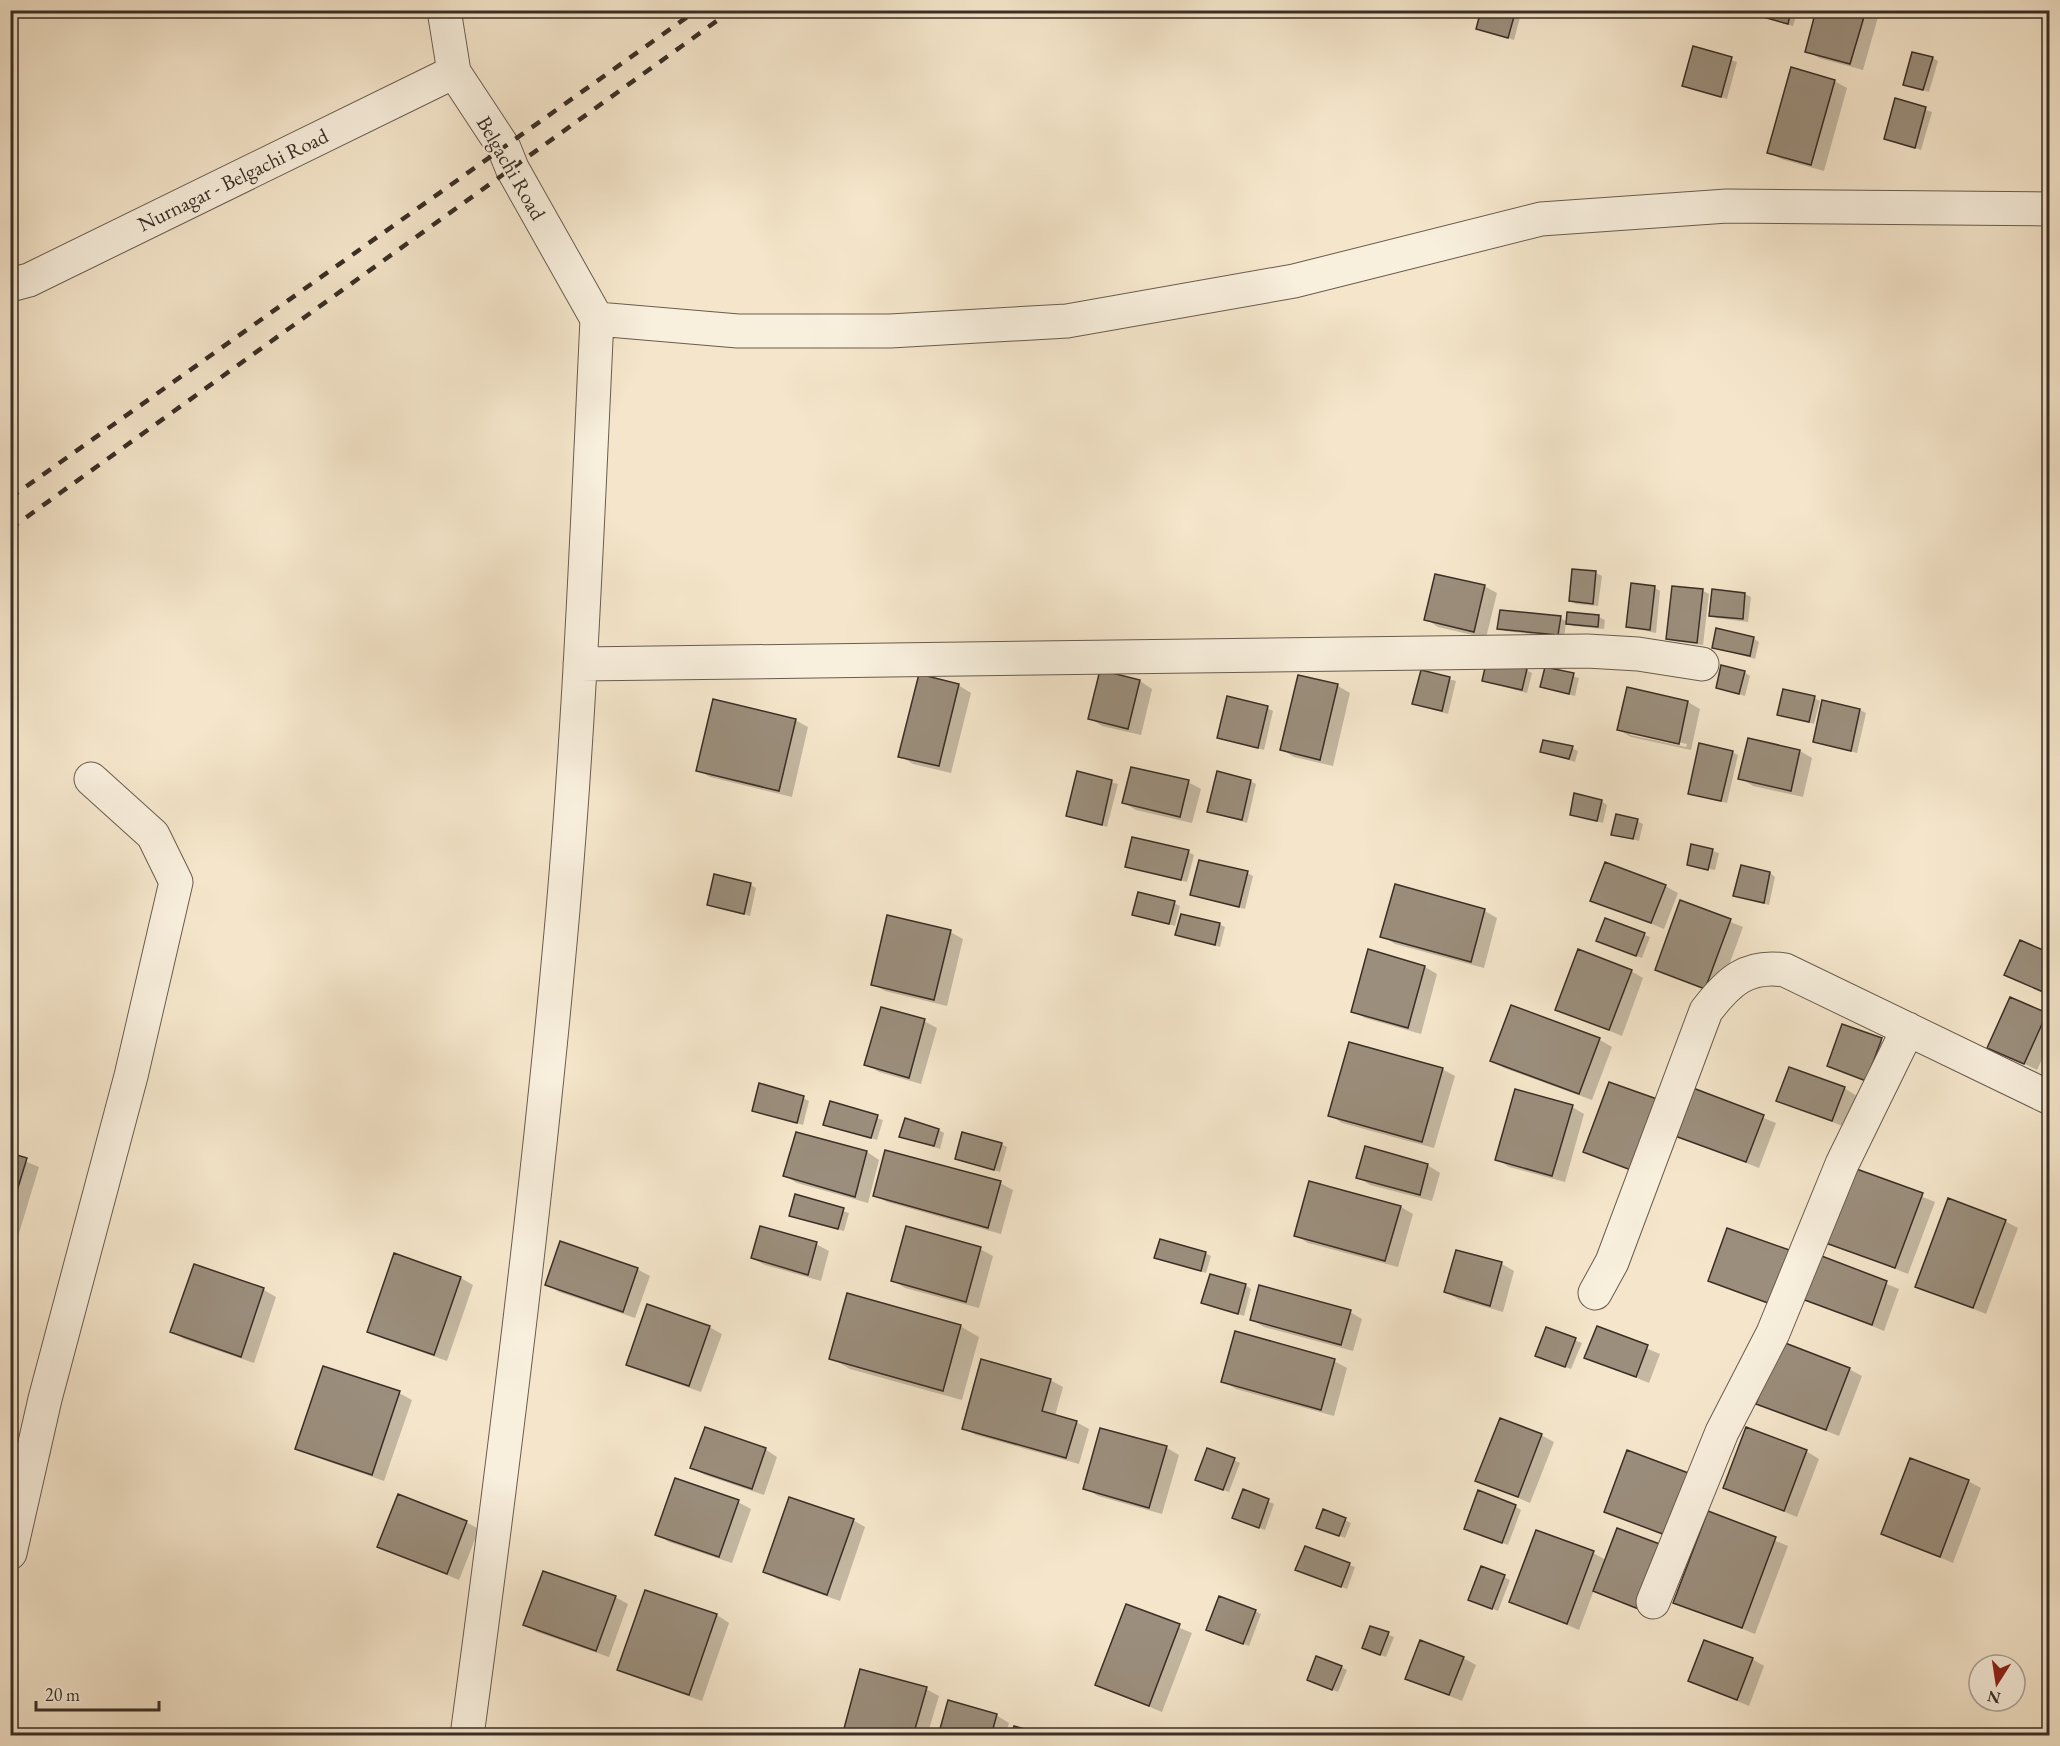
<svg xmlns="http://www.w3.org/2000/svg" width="2060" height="1746" viewBox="0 0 2060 1746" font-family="'EB Garamond',serif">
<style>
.shadow{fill:#0003;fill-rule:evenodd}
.building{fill:#9b8e7c;stroke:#3a2e26;stroke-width:1.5}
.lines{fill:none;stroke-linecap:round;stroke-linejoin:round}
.minor-casing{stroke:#695c4f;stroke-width:35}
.minor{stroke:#f8efdd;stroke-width:33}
.rail{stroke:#3a2e26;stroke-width:4.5;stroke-dasharray:10 10;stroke-linecap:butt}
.labels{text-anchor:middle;stroke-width:5;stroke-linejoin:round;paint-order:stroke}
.street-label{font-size:21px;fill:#3a2e26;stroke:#f8efdd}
</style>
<rect width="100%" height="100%" fill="#f5e6cb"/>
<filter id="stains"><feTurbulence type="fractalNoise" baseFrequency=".00333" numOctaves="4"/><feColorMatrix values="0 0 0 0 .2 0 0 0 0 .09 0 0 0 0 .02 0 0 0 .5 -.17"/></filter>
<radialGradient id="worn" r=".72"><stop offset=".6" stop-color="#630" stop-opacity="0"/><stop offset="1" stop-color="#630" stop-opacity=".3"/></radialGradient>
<path class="shadow" d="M1483 10H1502L1520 17 1514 40 1478 28Z
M1699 10H1725L1723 17Z
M1751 10H1798L1793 26 1756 16Z
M1818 10H1880L1863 70 1819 58 1807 51Z
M1694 48 1737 62 1727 99 1683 85Z
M1933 58 1938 61 1929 92 1905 84Z
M1834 81 1847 88 1824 171 1781 159 1769 152Z
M1896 100 1932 112 1921 150 1886 138Z
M1574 571 1596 573 1602 576 1598 606 1576 604 1570 600Z
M1484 586 1497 593 1486 638 1438 627 1426 619Z
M1655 588 1660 591 1656 633 1627 627Z
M1673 588 1703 591 1709 594 1703 645 1673 641 1668 638Z
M1745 594 1751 597 1748 622 1716 618 1710 615Z
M1569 614 1599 617 1605 620 1604 629 1573 626 1566 622 1564 638 1505 631 1499 628 1560 618 1568 622Z
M1753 638 1759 642 1755 659 1713 647Z
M1546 668 1579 678 1575 696 1542 687Z
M1526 670 1532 673 1527 693 1483 681Z
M1422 672 1456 681 1448 714 1414 704Z
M1744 672 1750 676 1745 696 1718 688Z
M1140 681 1152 689 1141 735 1102 726 1090 718Z
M958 685 971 693 951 773 913 764 900 756Z
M1338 686 1350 693 1333 766 1294 757 1281 749Z
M1814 698 1820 701 1814 724 1779 714Z
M1688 702 1700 709 1691 750 1631 737 1619 730ZM1630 732 1687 744 1686 747 1630 735Z
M1267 708 1273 711 1264 750 1219 737Z
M1860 710 1866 713 1857 753 1814 741Z
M795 720 808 727 792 797 710 777 698 770Z
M1572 748 1578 751 1575 762 1542 752Z
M1800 751 1812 758 1803 797 1753 786 1740 778Z
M1732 752 1738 755 1727 803 1689 793Z
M1078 773 1118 784 1107 827 1068 815Z
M1250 781 1256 784 1247 823 1208 811Z
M1188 782 1201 789 1192 823 1136 810 1124 803Z
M1601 801 1607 805 1603 823 1572 814Z
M1637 821 1643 824 1639 841 1612 834Z
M1692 846 1719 853 1715 870 1688 865Z
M1188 852 1194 855 1187 882 1127 866Z
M1247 873 1253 876 1245 909 1192 895Z
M1770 873 1775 877 1769 905 1735 895Z
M751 885 756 888 750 916 709 904Z
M1396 886 1485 911 1497 918 1484 968 1395 944 1382 936Z
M1665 886 1678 893 1664 929 1592 900Z
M1681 902 1743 927 1718 995 1656 970Z
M1174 903 1180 906 1175 926 1134 914Z
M1606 920 1650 937 1642 958 1603 944Z
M1219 924 1225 927 1220 947 1177 934Z
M950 932 963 939 947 1006 885 991 872 984Z
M1425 967 1437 974 1421 1034 1365 1018 1353 1011Z
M1631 971 1643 978 1622 1036 1557 1009Z
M1512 1007 1600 1040 1612 1047 1592 1100 1504 1068 1492 1060Z
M2046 1014 2050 1016V1042L2037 1070 1989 1047Z
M924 1021 937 1028 921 1084 879 1072 866 1064Z
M1843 1025 1894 1047 1879 1087 1829 1066Z
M1442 1069 1455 1076 1434 1148 1342 1123 1330 1115Z
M1610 1083 1644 1176 1584 1151Z
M1844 1088 1857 1096 1845 1127 1778 1100Z
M1694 1090 1776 1123 1759 1168 1677 1136Z
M803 1098 809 1101 803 1125 754 1110Z
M831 1103 883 1120 877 1140 825 1124Z
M1572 1107 1584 1114 1565 1182 1509 1167 1497 1159Z
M939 1130 944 1133 940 1149 901 1136Z
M797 1133 867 1152 879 1160 868 1203 797 1183 785 1176Z
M1001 1144 1007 1147 1000 1172 956 1158Z
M10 1155 39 1167 16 1243 10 1242Z
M1427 1165 1440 1173 1432 1201 1370 1185 1358 1177Z
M1852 1168 1935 1202 1908 1274 1825 1241Z
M1000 1183 1013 1190 1001 1234 887 1202 874 1195Z
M796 1196 849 1213 844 1231 791 1215Z
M1401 1207 1413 1214 1398 1267 1308 1243 1295 1235Z
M2005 1221 2018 1228 1986 1314 1917 1286Z
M816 1244 829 1251 821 1281 765 1265 752 1258Z
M980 1249 993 1256 979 1308 905 1288 892 1280Z
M1457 1251 1502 1264 1514 1271 1503 1312 1458 1299 1446 1292Z
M1205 1253 1211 1256 1206 1273 1156 1257Z
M395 1255 461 1278 473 1285 447 1361 382 1338 369 1331Z
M1820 1257 1899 1289 1884 1331 1804 1298Z
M1807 1261 1789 1312 1710 1280Z
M195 1266 264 1290 276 1297 254 1363 184 1339 172 1331Z
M637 1269 650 1276 635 1318 559 1292 546 1284Z
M1245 1285 1251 1289 1244 1316 1203 1302Z
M1350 1312 1362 1319 1353 1351 1264 1327 1252 1320Z
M960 1326 979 1337 962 1400 850 1369 831 1358Z
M709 1327 722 1334 701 1392 641 1371 628 1364Z
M1597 1328 1660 1354 1649 1383 1586 1357Z
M1547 1329 1582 1343 1571 1369 1543 1359Z
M1334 1361 1347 1368 1334 1416 1236 1389 1223 1381Z
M1849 1369 1862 1376 1839 1436 1758 1404Z
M1050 1380 1063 1387 1055 1416 1076 1422 1089 1429 1079 1464 976 1435 963 1428Z
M399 1393 412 1400 384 1481 310 1455 297 1448Z
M1101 1430 1167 1448 1179 1455 1162 1514 1098 1496 1085 1488Z
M1541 1435 1554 1442 1530 1503 1477 1480Z
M765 1449 777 1457 764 1495 705 1475 692 1468Z
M1806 1451 1819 1459 1797 1517 1725 1487Z
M1234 1460 1240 1463 1229 1492 1203 1483Z
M676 1480 738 1502 751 1509 732 1563 669 1542 657 1534Z
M1968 1481 1981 1488 1953 1563 1882 1533Z
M1703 1483 1680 1542 1606 1512Z
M1244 1491 1274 1504 1265 1530 1239 1520Z
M1515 1506 1521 1510 1508 1545 1466 1529Z
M1709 1513 1788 1546 1755 1634 1675 1602Z
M853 1520 865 1527 840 1601 777 1579 765 1571Z
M1345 1520 1351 1523 1345 1538 1318 1527Z
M466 1522 479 1529 459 1580 379 1547Z
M1306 1548 1355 1567 1347 1589 1297 1570Z
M1593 1553 1606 1560 1654 1616 1594 1590 1579 1630 1511 1601Z
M1504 1577 1510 1580 1498 1611 1470 1600Z
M646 1591 717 1615 729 1623 702 1701 632 1676 619 1669Z
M615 1597 628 1604 609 1657 537 1632 525 1624Z
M1127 1606 1192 1633 1162 1712 1097 1685Z
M1255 1611 1261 1614 1249 1646 1214 1632Z
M1371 1628 1394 1637 1386 1657 1369 1651Z
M1463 1658 1476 1665 1462 1701 1407 1679Z
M1752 1659 1764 1666 1749 1706 1690 1681Z
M1341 1667 1347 1670 1338 1692 1314 1682Z
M926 1689 939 1696 927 1736H843Z
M996 1715 1009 1723 1005 1736H940Z"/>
<path class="building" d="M1481 10 1515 13 1508 38 1476 29Z
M1749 10H1791L1788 24 1749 13Z
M1816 10H1866L1850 64 1805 52Z
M1693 46 1732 57 1721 97 1682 86Z
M1912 52 1933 57 1923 90 1903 85Z
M1791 67 1835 80 1811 165 1767 153Z
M1895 98 1926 107 1915 148 1884 139Z
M1572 569 1596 571 1593 604 1569 601Z
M1435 574 1485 585 1474 632 1424 620Z
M1631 583 1655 586 1650 630 1626 627Z
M1672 586 1703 589 1697 643 1666 639Z
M1712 589 1745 593 1743 619 1709 616Z
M1500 610 1561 616 1558 635 1497 629Z
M1567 612 1599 615 1598 627 1566 624Z
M1716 628 1754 637 1750 656 1712 648Z
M1487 659 1527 669 1522 690 1482 681Z
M1721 665 1745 671 1739 694 1716 688Z
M1545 667 1574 673 1569 694 1540 687Z
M1100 670 1140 680 1128 729 1088 719Z
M1421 670 1450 677 1442 711 1412 704Z
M919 674 959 684 939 766 898 757Z
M1298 675 1338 684 1320 760 1280 750Z
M1627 687 1688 701 1679 744 1617 730Z
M1783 689 1815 696 1809 722 1777 715Z
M1227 696 1268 706 1258 748 1217 738Z
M713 699 796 719 779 791 696 771Z
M1822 700 1860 709 1851 751 1813 742Z
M1748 738 1800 750 1791 791 1738 779Z
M1543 740 1573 746 1569 759 1540 752Z
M1699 743 1733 751 1721 801 1688 794Z
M1131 767 1189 780 1180 817 1122 803Z
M1077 771 1112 780 1102 825 1066 816Z
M1217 771 1251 780 1242 820 1207 812Z
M1574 793 1602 800 1597 821 1570 815Z
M1616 814 1638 819 1633 839 1611 835Z
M1132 837 1189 850 1181 880 1125 867Z
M1691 844 1713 849 1708 870 1687 865Z
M1199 860 1248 871 1239 907 1190 895Z
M1605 862 1666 885 1651 923 1590 901Z
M1741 865 1770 872 1764 903 1733 896Z
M714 874 751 883 744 914 707 905Z
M1395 884 1485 909 1471 962 1380 937Z
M1138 892 1175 901 1169 924 1132 915Z
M1680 900 1731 919 1705 989 1655 970Z
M1181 914 1220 923 1215 945 1175 935Z
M887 915 951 930 934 1000 871 985Z
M1605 918 1645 933 1636 956 1596 941Z
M2020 940 2050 953V995L2004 975Z
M1368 949 1425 966 1408 1028 1351 1012Z
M1578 949 1632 970 1609 1030 1555 1010Z
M2010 997 2047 1013 2024 1064 1987 1048Z
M1511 1005 1600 1038 1579 1094 1490 1061Z
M881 1007 925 1019 909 1078 864 1065Z
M1842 1024 1882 1038 1866 1081 1827 1066Z
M1349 1042 1443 1068 1422 1142 1328 1116Z
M1789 1067 1845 1087 1832 1121 1776 1101Z
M1609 1082 1657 1099 1631 1170 1583 1152Z
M759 1083 804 1096 797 1123 752 1111Z
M1693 1088 1764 1115 1746 1162 1675 1136Z
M1515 1089 1573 1105 1552 1176 1495 1160Z
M830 1101 878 1115 871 1138 823 1125Z
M905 1118 939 1129 934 1146 899 1137Z
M796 1132 867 1151 855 1197 783 1176Z
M962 1132 1002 1143 994 1170 955 1159Z
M1365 1146 1428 1164 1420 1195 1356 1178Z
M885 1150 1001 1181 988 1228 873 1196Z
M10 1153 27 1158 10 1214Z
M1851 1167 1923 1193 1895 1268 1823 1242Z
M1309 1181 1401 1206 1385 1261 1294 1236Z
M795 1194 844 1208 838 1229 789 1216Z
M1948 1198 2006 1220 1973 1308 1915 1287Z
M760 1226 817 1242 808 1275 751 1258Z
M906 1226 981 1247 966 1302 891 1281Z
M1727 1228 1795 1252 1776 1306 1708 1281Z
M1160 1239 1206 1252 1201 1271 1154 1258Z
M560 1241 638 1268 623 1312 545 1285Z
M1456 1250 1502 1262 1490 1306 1444 1292Z
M394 1253 461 1277 434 1355 367 1332Z
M1819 1255 1887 1281 1872 1325 1802 1299Z
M194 1264 264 1288 241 1357 170 1332Z
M1210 1274 1246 1284 1238 1314 1201 1303Z
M1259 1285 1351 1310 1341 1345 1250 1320Z
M847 1293 961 1325 943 1391 829 1359Z
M647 1304 710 1326 689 1386 626 1365Z
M1597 1326 1648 1345 1636 1377 1584 1358Z
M1546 1327 1576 1338 1565 1367 1535 1356Z
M1235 1331 1335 1359 1321 1410 1221 1382Z
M1780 1341 1850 1368 1826 1430 1756 1404Z
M981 1359 1051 1379 1042 1411 1077 1421 1066 1458 962 1429Z
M323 1366 400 1391 372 1475 295 1449Z
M1500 1418 1542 1434 1518 1497 1475 1481Z
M705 1427 766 1448 752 1489 690 1468Z
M1746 1427 1807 1450 1784 1511 1723 1488Z
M1100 1428 1167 1446 1149 1508 1083 1489Z
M1207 1448 1235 1458 1223 1490 1195 1480Z
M1627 1450 1691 1474 1668 1536 1604 1512Z
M1910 1458 1969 1480 1940 1557 1881 1534Z
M675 1478 739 1500 719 1557 655 1535Z
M1243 1489 1269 1499 1259 1528 1232 1518Z
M1478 1490 1516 1505 1502 1543 1464 1529Z
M398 1494 467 1521 447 1574 377 1547Z
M789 1497 854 1519 827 1595 763 1572Z
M1323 1509 1346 1518 1339 1536 1316 1528Z
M1708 1511 1776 1537 1742 1628 1673 1603Z
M1617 1528 1665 1546 1641 1610 1593 1591Z
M1536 1530 1594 1551 1567 1624 1509 1602Z
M1305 1546 1350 1563 1341 1587 1295 1570Z
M1481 1566 1505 1575 1492 1609 1468 1600Z
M543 1571 616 1596 596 1651 523 1625Z
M645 1590 717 1614 689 1695 617 1670Z
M1219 1596 1256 1610 1243 1644 1206 1630Z
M1126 1604 1180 1624 1149 1706 1095 1685Z
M1370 1626 1389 1632 1380 1655 1362 1648Z
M1420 1640 1464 1657 1449 1695 1405 1679Z
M1704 1640 1753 1658 1737 1700 1688 1681Z
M1316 1656 1342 1666 1332 1690 1307 1680Z
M860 1669 927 1687 913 1736H842Z
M948 1700 997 1714 991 1736H938Z
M1014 1726 1049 1736H1011Z"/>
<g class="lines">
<defs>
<path id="minor" d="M444 10 454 72 504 148 512 168 597 319
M10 285 29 280 454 72
M580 664 1587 651 1638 654 1702 664
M1595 1293 1612 1262 1706 1011C1728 982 1747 964 1785 970L2050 1098
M10 1553 45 1399 131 1076 176 882 153 835 91 779
M1653 1602 1722 1432 1773 1333 1842 1164 1908 1029
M467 1736C502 1476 535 1215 559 954 579 743 587 530 597 319L738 331H890L1067 321 1294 281 1541 219 1727 206 2050 209"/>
</defs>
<use href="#minor" class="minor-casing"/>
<use href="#minor" class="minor"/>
<path class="rail" d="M10 498 697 10
M10 529 732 10"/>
</g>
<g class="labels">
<g class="street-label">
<text transform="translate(511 168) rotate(60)" y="7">Belgachi Road</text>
<text transform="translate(233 180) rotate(-26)" y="7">Nurnagar - Belgachi Road</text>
</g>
</g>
<rect width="2060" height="1746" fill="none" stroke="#f5e6cb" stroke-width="36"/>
<rect x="12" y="12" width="2036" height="1722" fill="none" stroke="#3a2e26" stroke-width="3"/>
<rect x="18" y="18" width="2024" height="1710" fill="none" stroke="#3a2e26" stroke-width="1.5"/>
<g transform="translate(1997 1683) rotate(192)"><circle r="28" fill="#f8efdd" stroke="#aca294" stroke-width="1.5"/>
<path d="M0-4.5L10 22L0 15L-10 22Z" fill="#8f2418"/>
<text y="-9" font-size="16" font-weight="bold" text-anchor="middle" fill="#3a2e26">N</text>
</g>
<path d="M36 1701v9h123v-9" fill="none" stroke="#3a2e26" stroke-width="3"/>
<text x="45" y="1701" font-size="18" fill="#3a2e26" stroke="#f8efdd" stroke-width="4.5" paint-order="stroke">20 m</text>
<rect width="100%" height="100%" filter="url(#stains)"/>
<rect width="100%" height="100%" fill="url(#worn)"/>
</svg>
